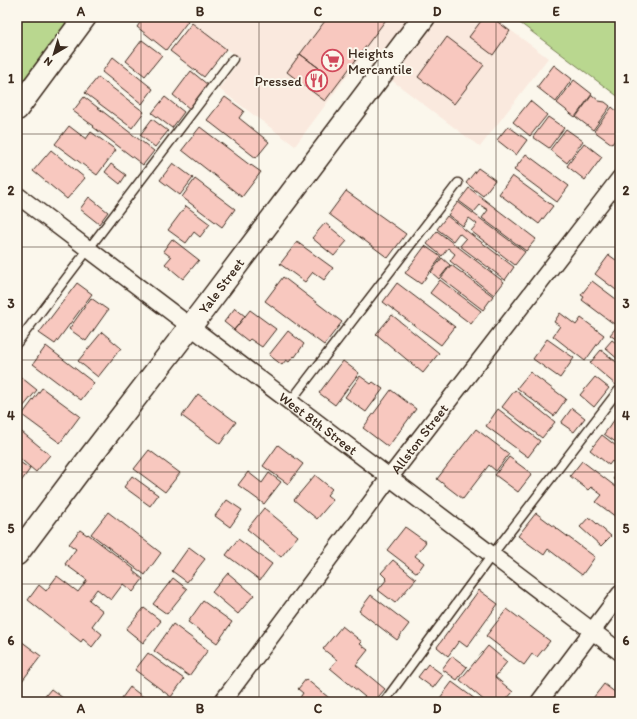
<svg xmlns="http://www.w3.org/2000/svg" width="637" height="719" viewBox="0 0 637 719" font-family="Itim,sans-serif">
<style>
.built{fill:#fae9de}
.green{fill:#b9d78f;stroke:#7a8056}
.building{fill:#f8c8bf;stroke:#3b2a1e}
.lines{fill:none;stroke-linecap:round;stroke-linejoin:round}
.service-casing{stroke:#3b2a1e;stroke-width:11}
.minor-casing{stroke:#3b2a1e;stroke-width:19}
.secondary-casing{stroke:#3b2a1e;stroke-width:25}
.service{stroke:#fbf7ec;stroke-width:8}
.minor{stroke:#fbf7ec;stroke-width:16}
.secondary{stroke:#fbf7ec;stroke-width:22}
.grid{fill:none;stroke:#3b2a1e;stroke-width:1;stroke-opacity:0.55}
.labels{text-anchor:middle;stroke-width:4;stroke-linejoin:round;paint-order:stroke}
.poi-label{font-size:14px;fill:#3b2a1e;stroke:#fbf7ec;text-anchor:start}
.street-label{font-size:14px;fill:#3b2a1e;stroke:#fbf7ec}
.neatline{fill:none;stroke:#3b2a1e;stroke-width:1.5}
.grid-label{font-size:13px;text-anchor:middle;font-weight:bold;fill:#3b2a1e}
</style>
<rect width="100%" height="100%" fill="#fbf7ec"/>
<filter id="ink" filterUnits="userSpaceOnUse"><feTurbulence type="fractalNoise" baseFrequency=".025" numOctaves="2"/><feDisplacementMap in="SourceGraphic" scale="8" xChannelSelector="R" yChannelSelector="G"/><feConvolveMatrix kernelMatrix="1 2 1 2 8 2 1 2 1" color-interpolation-filters="sRGB"/></filter>
<g filter="url(#ink)">
<path class="built" d="M184 17H493L548 58 480 147 361 57 295 146 219 89 240 59Z"/>
<path class="green" d="M26 17H76L17 94V28Z
M512 17H620V98Z"/>
<path class="building" d="M144 17H183L188 21 166 50 137 27Z
M328 17H388L325 101 306 87 319 68 300 54Z
M484 17H491L510 31 493 55 469 37Z
M192 23 226 49 204 77 170 51Z
M447 37 484 65 454 104 418 77Z
M142 40 162 55 145 76 126 61Z
M300 54 319 68 306 87 287 72Z
M113 57 153 89 142 104 102 72Z
M554 65 572 79 556 102 537 87Z
M191 71 208 85 190 109 173 95Z
M98 77 144 112 132 128 85 93Z
M574 80 592 94 575 117 557 103Z
M592 95 599 101 605 102 610 106 609 108 593 130 576 117Z
M84 97 154 151 143 165 93 127 94 126 88 122 73 111Z
M165 97 184 112 172 128 152 113Z
M225 97 244 111 239 118 269 142 256 158 207 120Z
M530 101 547 115 530 136 513 122Z
M612 107 620 114V133L612 144 594 131Z
M548 117 564 128 549 148 533 137Z
M152 119 168 131 155 147 140 135Z
M69 126 86 139 91 132 116 150 97 175 55 144Z
M508 126 527 140 516 155 497 140Z
M200 127 251 166V165L261 172 242 197 182 150Z
M566 129 583 141 567 163 550 150Z
M584 143 602 157 585 180 567 166Z
M51 150 85 178 67 199 33 171Z
M526 154 569 186 557 202 514 170Z
M173 163 193 178 180 195 160 180Z
M111 164 126 175 120 184 105 172Z
M478 168 495 180 483 196 466 183Z
M512 176 553 206 539 224 499 194Z
M195 179 235 209 222 227 182 197Z
M469 188 536 239 526 251 482 218 488 210 480 205 474 212 459 201Z
M346 191 406 234 388 258 329 214Z
M89 197 108 212 99 224 80 209Z
M458 202 525 252 515 265 471 231 477 224 469 218 463 226 448 215Z
M186 206 210 224 200 237 194 232 186 243 168 230Z
M447 216 514 267 505 280 460 246 466 239 459 233 453 241 437 229Z
M325 223 347 241 334 256 312 238Z
M437 231 504 282 494 295 450 261 455 254 448 248 442 256 427 244Z
M172 239 199 260 183 279 165 264 171 257 163 251Z
M297 242 333 268 324 280 313 272 305 282 280 264Z
M425 246 441 257 421 284 405 273Z
M609 255 620 263V293L595 274Z
M442 258 450 265 439 279 431 272Z
M451 265 493 296 483 310 441 278Z
M283 277 342 322 324 345 265 301Z
M440 280 481 311 471 324 430 293Z
M592 281 620 302V306L619 308 620 310V316L614 324 582 300 584 297 581 295Z
M77 283 92 294 55 344 39 333Z
M397 283 455 327 441 345 383 302Z
M91 298 108 310 86 341 69 329Z
M235 308 245 316 234 330 224 322Z
M250 310 276 329 262 347 250 339 248 341 234 330Z
M560 313 576 325 581 318 604 335 585 361 553 336 560 326 554 322Z
M392 315 439 353 423 373 376 334Z
M619 324 620 325V342L610 335Z
M288 331 304 344 295 357 294 356 289 362 286 360 282 365 269 355Z
M102 332 121 348 98 377 78 361Z
M547 339 574 358 560 378 533 359Z
M612 340 620 346V361L605 348Z
M46 346 94 383 81 400 33 364Z
M601 350 620 365V380L616 385 590 363Z
M343 361 359 373 335 405 319 393Z
M530 372 566 399 554 416 517 388Z
M17 374 37 390 18 413 17 411Z
M360 376 371 384 373 382 383 389 366 412 345 397Z
M595 377 609 388 594 407 580 395Z
M42 388 80 416 60 443 22 415Z
M391 390 416 409 388 447 363 428Z
M515 390 555 422 542 438 502 407Z
M198 394 236 422 220 444 182 416Z
M572 408 585 418 574 432 561 423Z
M498 409 540 441 528 457 486 426Z
M615 419 620 423V445L604 434Z
M17 428 50 455 36 472 17 456Z
M476 429 509 454 496 471 489 465 463 499 437 479Z
M602 435 620 449V468L612 461 609 465 590 450Z
M278 445 303 464 288 484 263 466Z
M149 450 180 473 165 492 134 469Z
M509 457 532 474 518 492 495 475Z
M17 460 30 469 17 487Z
M582 461 620 490V520L596 502 602 495 591 487 588 490 570 476Z
M620 470V484L613 479Z
M248 472 262 483 269 473 281 482 264 504 238 485Z
M315 475 332 489 327 495 333 500 317 519 294 500Z
M132 476 158 495 150 506 124 487Z
M227 500 242 510 230 527 215 516Z
M264 508 298 536 281 557 247 529Z
M108 512 161 553 145 575 91 534Z
M536 513 595 557 582 575 548 549 544 555 518 536Z
M589 517 611 536 601 546 580 527Z
M405 527 426 542 415 556 424 563 417 573 387 550Z
M80 530 87 535 88 534 134 569 133 571 143 579 133 592 123 584 111 600 97 589 89 600 103 611 92 626 102 634 92 647 83 639 81 642 28 600 39 585 46 591 57 576 78 592 87 580 65 564 76 549 69 544Z
M238 539 272 564 260 580 226 555Z
M189 547 205 559 187 582 172 571Z
M393 560 416 579 395 603 378 590 387 579 381 573Z
M228 573 254 595 238 614 212 592Z
M173 578 187 589 167 614 153 604Z
M479 590 498 604 467 647 459 641 448 656 437 647Z
M371 595 409 624 397 640 359 611Z
M203 601 232 622 217 643 188 622Z
M144 608 161 621 143 643 126 629Z
M507 609 550 641 537 657 532 654 524 665 486 636Z
M173 624 208 650 189 676 154 651Z
M342 626 362 642 360 644 368 650 356 665 385 689 374 702H371L330 668 337 660 323 649Z
M17 638 41 656 22 681 17 677Z
M488 646 507 662 495 677 513 692 504 702H486L460 680Z
M148 653 184 679 171 697 135 670Z
M452 656 467 667 457 680 442 669Z
M428 664 443 675 433 688 418 677Z
M306 679 334 702H297L303 693 298 689Z
M452 682 479 702H437Z
M604 684 620 696V702H590Z
M130 687 150 702H119Z
M51 689 63 698 59 702H42L41 701Z"/>
<g class="lines">
<defs>
<path id="service" d="M17 343 233 59
M290 402 458 183
M384 702 492 555 618 391"/>
<g id="minor">
<path id="s1" d="M17 195 620 652"/>
<path id="s2" d="M222 702 390 477 620 178"/>
<path d="M539 702 620 594"/>
</g>
<g id="secondary">
<path d="M17 109 85 17"/>
<path id="s3" d="M17 554 80 470 203 310 424 17"/>
</g>
</defs>
<use href="#service" class="service-casing"/>
<use href="#minor" class="minor-casing"/>
<use href="#secondary" class="secondary-casing"/>
<use href="#service" class="service"/>
<use href="#minor" class="minor"/>
<use href="#secondary" class="secondary"/>
</g>
</g>
<path class="grid" d="M141 17V702M259 17V702M378 17V702M496 17V702M17 134H620M17 247H620M17 360H620M17 472H620M17 584H620"/>
<defs>
<symbol id="supermarket-ring" viewBox="-11 -11 22 22"><circle r="9.5" fill="#fbf7ec" stroke="#d1495b" stroke-width="1.5"/><path d="M-6-5.5h2.5l.6 2H6L4.5 2H-2.5L-4.4-4H-6ZM-1.5 3.2a1.3 1.3 0 1 0 .1 0ZM3 3.2a1.3 1.3 0 1 0 .1 0Z" fill="#d1495b"/></symbol>
<symbol id="restaurant-ring" viewBox="-11 -11 22 22"><circle r="9.5" fill="#fbf7ec" stroke="#d1495b" stroke-width="1.5"/><path d="M-5-6h1v4h1v-4h1v4h1v-4h1v5L-1.5 .5V6h-2V.5L-5-1ZM5-6V6H3V1.5H1.5Q1.5-4 5-6Z" fill="#d1495b"/></symbol>
</defs>
<g fill-rule="evenodd">
<use href="#supermarket-ring" x="320" y="48" width="25" height="25"/>
<use href="#restaurant-ring" x="304" y="68" width="25" height="25"/>
</g>
<g class="labels">
<g class="poi-label">
<text x="348" y="58">Heights<tspan x="348" dy="16">Mercantile</tspan></text>
<text x="302" y="86" text-anchor="end">Pressed</text>
</g>
<g class="street-label">
<text dy="5" stroke="none"><textPath href="#s3" startOffset="337">Yale Street</textPath></text>
<text dy="5" stroke="none"><textPath href="#s1" startOffset="378">West 8th Street</textPath></text>
<text dy="5" stroke="none"><textPath href="#s2" startOffset="329">Allston Street</textPath></text>
</g>
</g>
<rect width="637" height="719" fill="none" stroke="#fbf7ec" stroke-width="44"/>
<g transform="translate(54 54) rotate(218)" stroke="#fbf7ec" stroke-width="3" paint-order="stroke">
<path d="M0-3L7 15L0 10L-7 15Z" fill="#3b2a1e"/>
<text y="-6" font-size="11" font-weight="bold" text-anchor="middle" fill="#3b2a1e">N</text>
</g>
<rect x="22" y="22" width="593" height="675" class="neatline"/>
<g class="grid-label">
<text x="81" y="16">A</text>
<text x="200" y="16">B</text>
<text x="318" y="16">C</text>
<text x="437" y="16">D</text>
<text x="556" y="16">E</text>
<text x="11" y="83">1</text>
<text x="626" y="83">1</text>
<text x="11" y="195">2</text>
<text x="626" y="195">2</text>
<text x="11" y="308">3</text>
<text x="626" y="308">3</text>
<text x="11" y="420">4</text>
<text x="626" y="420">4</text>
<text x="11" y="533">5</text>
<text x="626" y="533">5</text>
<text x="11" y="645">6</text>
<text x="626" y="645">6</text>
<text x="81" y="713">A</text>
<text x="200" y="713">B</text>
<text x="318" y="713">C</text>
<text x="437" y="713">D</text>
<text x="556" y="713">E</text>
</g>
</svg>
